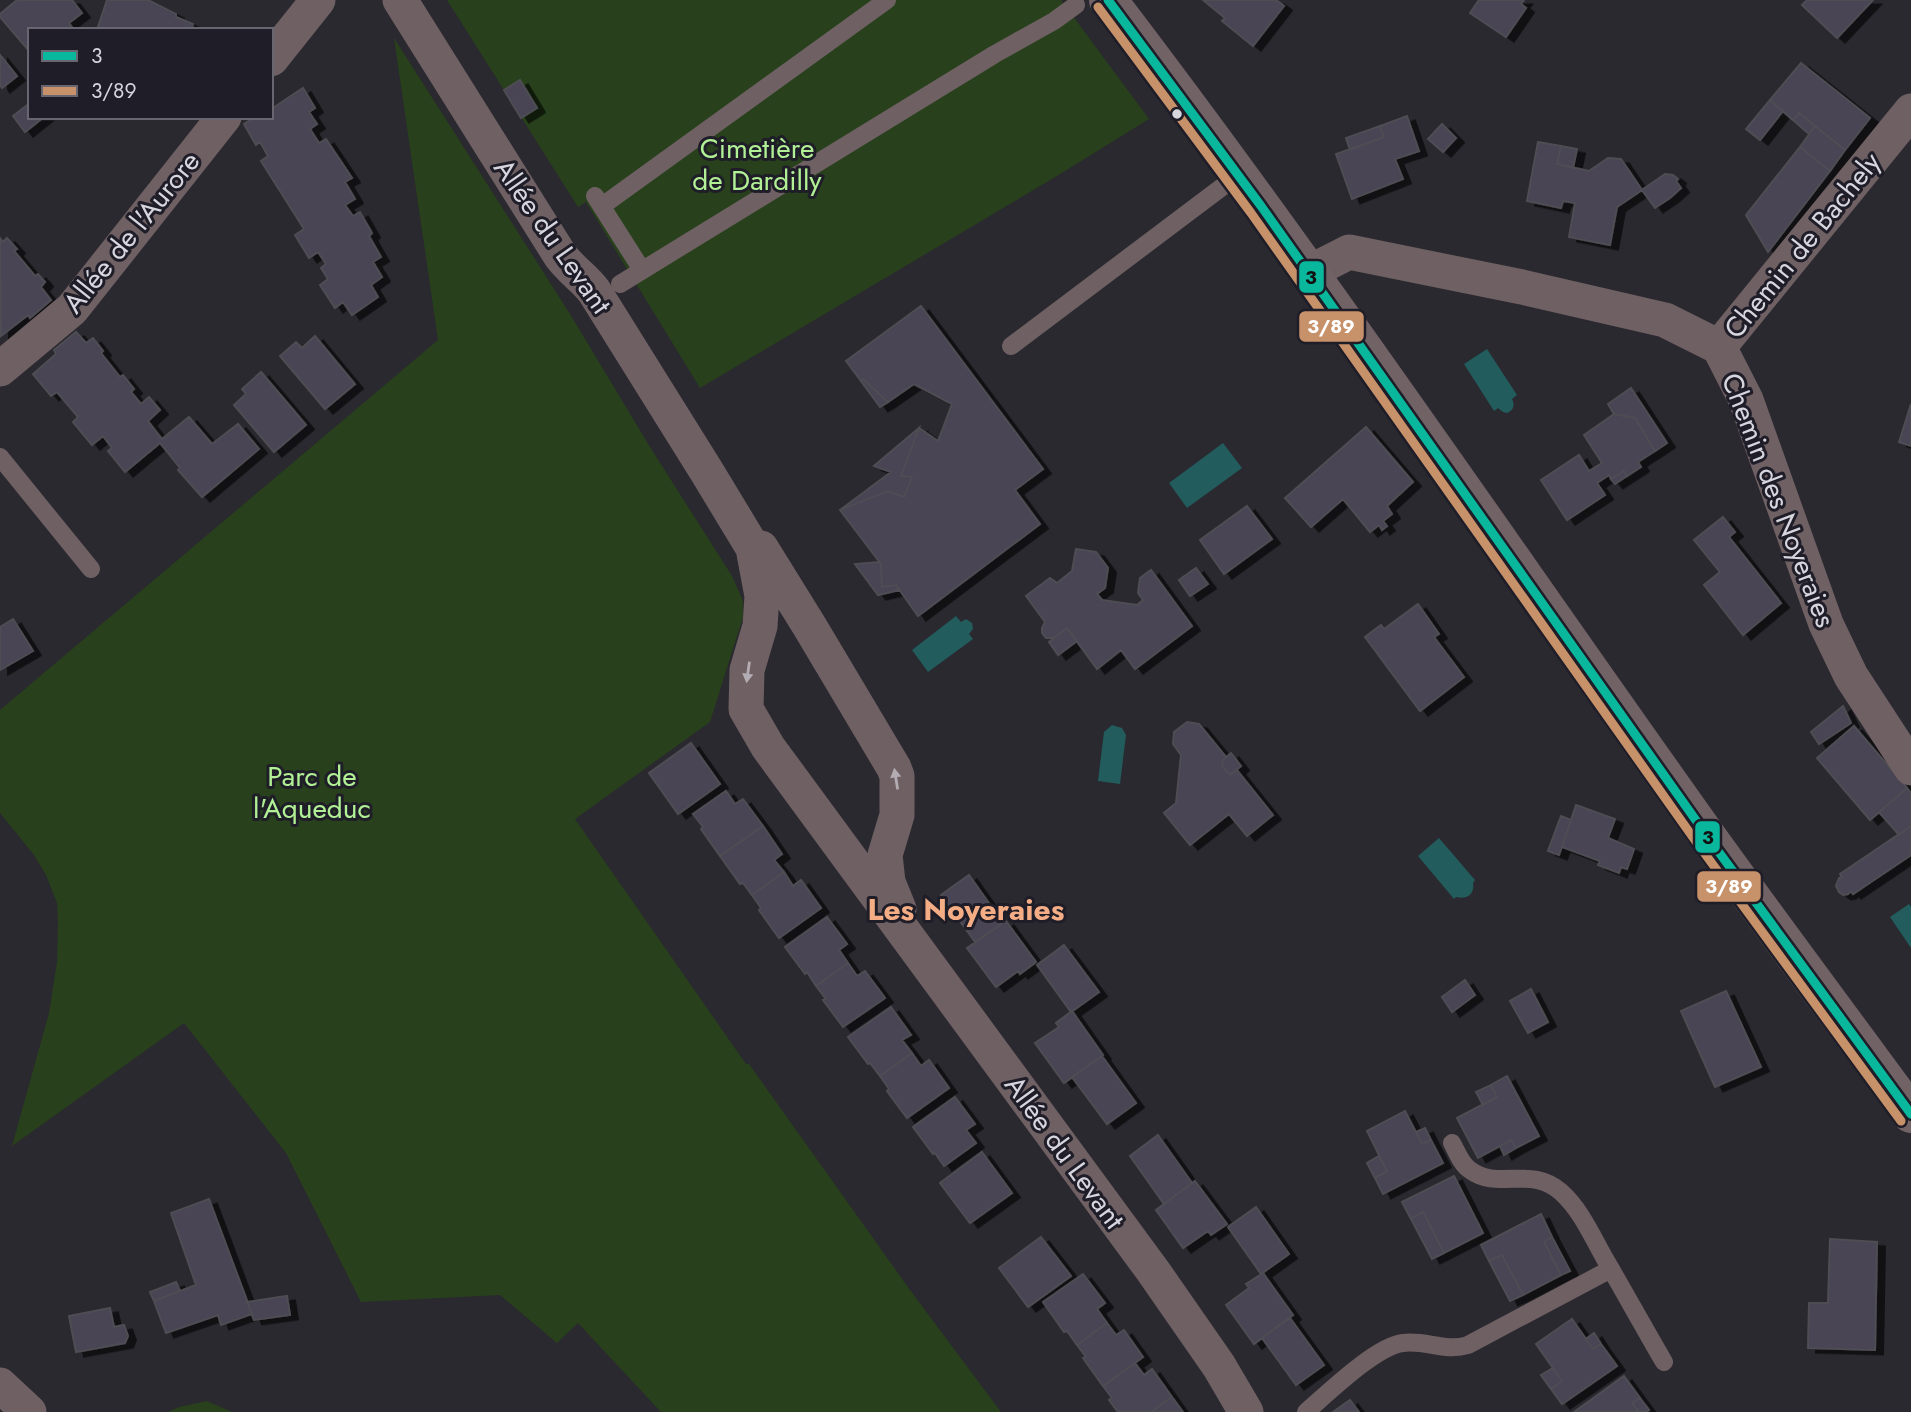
<svg xmlns="http://www.w3.org/2000/svg" width="1911" height="1412" viewBox="0 0 1911 1412" font-family="Jost,sans-serif">
<style>
.green{fill:#28401c}
.water{fill:#225c5d}
.building{fill:#484454;stroke:#4e4d53;stroke-width:2;filter:url(#shadow)}
.lines{fill:none;stroke-linecap:round;stroke-linejoin:round}
.lane{stroke:#6f6063;stroke-width:18}
.street{stroke:#6f6063;stroke-width:35}
.secondary{stroke:#716266;stroke-width:38}
.bus-1-casing{stroke:#1e1d28;stroke-width:14}
.bus-2-casing{stroke:#1e1d28;stroke-width:14}
.bus-1{stroke:#08b79c;stroke-width:9}
.bus-2{stroke:#c7916a;stroke-width:9}
.oneway{fill:#b3adb3}
.bus-dot{fill:#d7d6de;stroke:#1e1d28;stroke-width:2.5}
.labels{text-anchor:middle;stroke-width:6;stroke-linejoin:round;paint-order:stroke}
.park-label{font-size:28px;fill:#b1f094;stroke:#1e1d28}
.street-label{font-size:28px;fill:#d7d6de;stroke:#1e1d28}
.neighbourhood-label{font-size:30px;font-weight:bold;fill:#f5ad85;stroke:#1e1d28}
.line-badge{stroke:#1e1d28;stroke-width:2.5}
.badge-label{font-size:19px;text-anchor:middle;font-weight:bold;fill:#fff}
.pale-badge-label{font-size:19px;text-anchor:middle;font-weight:bold;fill:#111}
</style>
<defs>
<filter id="shadow"><feDropShadow dx="8" dy="4.5" stdDeviation="0" flood-color="#0009"/></filter>
</defs>
<rect width="100%" height="100%" fill="#2a292f"/>
<path class="green" d="M447 0H1061L1149 119 1057 176 700 388 586 202 578 207Z
M394 38 570 314 650 447 732 576 743 601V617L710 722 575 819 746 1064H749L910 1290 1001 1412H661L578 1323 557 1343 500 1295 361 1302 286 1153 184 1023 12 1146 49 1013 57 962 58 921 57 903 46 875 34 855 0 813V710L438 340Z
M207 1401 232 1412H168L179 1407Z"/>
<path class="water" d="M1487 349 1517 395 1512 399C1515 405 1514 410 1507 413L1503 412 1498 408 1494 411 1464 364Z
M1223 443 1242 468 1187 508 1169 483Z
M956 616 961 622 966 619 972 623 973 629 969 634 973 639 928 672 912 650Z
M1112 725 1122 728 1126 735 1120 784 1098 781 1104 732Z
M1439 838 1475 880 1473 883C1475 894 1467 900 1456 897L1454 899 1418 856Z
M1909 904 1911 907V948L1890 917Z"/>
<path class="building" d="M17 0H72L82 13 69 23 74 30H30V52L0 17V14Z
M107 0H148L176 14V17L193 24 192 27 198 30H105L98 27Z
M1203 0H1276L1284 6 1253 46 1222 21 1225 18Z
M1479 0H1524L1521 4 1526 8 1506 37 1470 13Z
M1807 0H1873L1837 38 1802 5Z
M0 55 17 76 2 88 0 85Z
M1801 63 1870 118 1845 150 1799 113 1793 120 1770 100Z
M520 80 537 108 521 118 504 90Z
M303 88 315 108 309 112 317 124 310 129 319 143 326 139 352 178 345 182 355 199 345 205 353 216 360 212 372 233 369 236 381 257 373 262 382 277 371 285 378 297 352 315 343 302 335 308 320 285 328 279 321 268 326 264 318 252 309 258 295 235 304 229 261 161 268 156 260 142 256 145 244 124 255 117H271V106L273 108Z
M1770 100 1783 111 1760 140 1746 129Z
M30 103V117H44L25 132 13 116Z
M1799 113 1815 126 1809 134 1793 120Z
M1407 116 1419 151 1395 159 1403 179 1352 199 1336 154 1384 137 1380 126Z
M1442 124 1456 138 1443 152 1428 139Z
M1380 126 1384 137 1350 150 1346 138Z
M1815 126 1845 150 1830 171 1800 147Z
M1538 142 1561 146 1557 164 1589 171 1608 158 1621 159 1642 190 1617 207 1610 245 1569 237 1575 203 1563 201 1561 208 1527 201Z
M1561 146 1577 149 1573 168 1557 164Z
M1800 147 1830 171 1768 252 1746 215Z
M1665 174 1673 175 1678 179 1676 181 1681 188 1670 198 1655 208 1642 190Z
M0 238 3 242 7 238 17 249 14 251 35 276 38 274 45 282 41 287 51 300 30 318 28 315 1 336Z
M921 306 1043 469 1015 490 1040 524 918 616 896 585 882 587 881 564 840 510 888 491 904 497 912 477 901 476 919 428 938 441 952 404 914 384 888 402 863 379 861 381 846 361Z
M76 332 86 343 93 338 103 351 101 353 120 377 123 375 134 389 131 392 141 404 149 397 160 410 148 421 162 439 189 417 212 444 238 424 259 449 202 497 178 470 180 468 160 443 125 472 108 451 112 448 103 436 92 445 73 422 78 417 57 392 51 396 33 374 56 354 54 350Z
M315 336 355 384 325 409 280 356 296 342 302 348Z
M261 372 306 425 274 452 234 405 246 394 242 389Z
M863 379 888 402 880 407 861 381Z
M1631 388 1667 443 1655 451 1635 418 1614 414 1608 404Z
M1911 404V446L1899 442Z
M1614 414 1635 418 1655 451 1638 462 1641 467 1627 476 1624 471 1611 479 1609 475 1597 483 1605 495 1567 520 1541 480 1579 455 1589 471 1602 463 1584 435Z
M1366 427 1413 482 1387 506 1392 514 1383 521 1387 526 1382 530 1379 525 1370 532 1343 499 1311 527 1285 498Z
M919 428 901 476 912 477 904 497 888 491 840 510 891 472 874 466Z
M1624 471 1627 476 1615 484 1611 479Z
M1247 506 1272 539 1224 574 1200 540Z
M1723 517 1735 532 1729 537 1781 603 1743 635 1704 585 1720 572 1694 540Z
M1076 549 1096 552 1108 568 1105 588 1097 594 1102 600 1137 605 1143 600 1138 593 1140 578 1151 570 1192 626 1135 669 1121 650 1097 669 1067 628 1054 638H1046L1042 633V628L1045 622 1026 596 1050 578 1057 583 1072 571Z
M879 562 881 564 882 587 896 585 899 590 878 595 855 564Z
M1196 568 1208 584 1190 596 1179 580Z
M1418 604 1439 634 1434 637 1464 677 1420 711 1365 637 1381 625 1384 629Z
M13 619 33 651 0 670V627Z
M1067 628 1077 641 1058 655 1049 642Z
M1843 706 1851 723 1819 744 1811 732Z
M1187 722 1199 724 1226 757 1223 760 1222 766 1230 775 1237 770 1273 815 1247 836 1229 814 1190 845 1164 813 1176 803 1181 755 1173 744 1174 732Z
M1854 726 1907 788 1870 820 1817 758Z
M691 743 720 784 678 814 649 773Z
M1231 753 1241 766 1230 775 1222 766 1223 760Z
M1907 788 1911 793V826L1899 835 1879 812Z
M726 791 735 804 743 799 763 826 720 856 701 829 703 827 693 814Z
M1576 805 1615 819 1608 838 1634 849 1627 869 1621 867 1619 873 1598 865 1600 861 1562 847Z
M1561 816 1571 820 1559 855 1548 851Z
M763 826 782 854 774 860 784 872 752 895 743 883 740 884 720 856Z
M1911 826V855L1853 894 1851 891 1848 894 1843 895 1839 892 1836 886 1839 878 1842 877 1840 874Z
M784 872 793 886 801 880 821 908 779 938 759 910 761 908 752 895Z
M969 875 1003 923 975 942 941 895Z
M827 917 847 944 839 950 848 963 816 986 807 972 805 974 785 947Z
M1006 921 1036 962 1020 974 1018 971 996 987 967 948Z
M1064 945 1099 992 1071 1012 1037 965Z
M848 963 857 976 865 971 885 998 843 1027 823 1000 826 999 816 986Z
M1465 980 1475 995 1452 1012 1442 997Z
M1531 989 1548 1022 1528 1033 1510 1001Z
M1726 991 1761 1067 1715 1087 1681 1011Z
M891 1007 911 1035 902 1040 912 1053 880 1076 870 1063 868 1064 848 1037Z
M1072 1011 1103 1055 1064 1083 1035 1043 1059 1027 1056 1023Z
M912 1053 921 1066 929 1060 949 1088 907 1118 887 1091 889 1089 880 1076Z
M1102 1056 1136 1103 1107 1124 1072 1077Z
M1507 1076 1539 1136 1516 1148 1511 1140 1478 1158 1457 1118 1497 1097 1491 1085Z
M1491 1085 1497 1097 1483 1105 1476 1092Z
M955 1097 975 1124 966 1130 976 1143 944 1166 935 1153 933 1154 913 1127Z
M1405 1111 1422 1144 1431 1140 1443 1163 1383 1194 1375 1178 1387 1171 1367 1131Z
M1425 1128 1431 1140 1422 1144 1416 1132Z
M1158 1135 1192 1183 1164 1204 1130 1156Z
M1511 1140 1516 1148 1504 1155 1500 1146Z
M982 1152 1012 1193 970 1223 940 1183Z
M1379 1156 1387 1171 1375 1178 1367 1163Z
M1454 1176 1483 1233 1444 1253 1423 1212 1411 1219 1402 1202Z
M1195 1181 1227 1224 1211 1235 1208 1231 1183 1248 1156 1210Z
M209 1199 252 1314 221 1325 218 1315 166 1333 154 1301 196 1285 171 1213Z
M1256 1207 1289 1254 1261 1274 1228 1227Z
M1423 1212 1444 1253 1432 1259 1411 1219Z
M1541 1214 1552 1237 1544 1242 1561 1275 1523 1295 1502 1255 1489 1261 1481 1245Z
M1041 1237 1071 1276 1028 1307 999 1268Z
M1552 1237 1570 1271 1561 1275 1544 1242Z
M1830 1239 1877 1242 1875 1350 1808 1348 1809 1303H1828Z
M1502 1255 1523 1295 1510 1301 1489 1261Z
M1263 1273 1293 1315 1254 1344 1226 1305 1249 1288 1246 1284Z
M1083 1274 1105 1303 1097 1309 1107 1323 1077 1345 1067 1331 1064 1332 1043 1302Z
M176 1282 180 1291 154 1301 150 1292Z
M287 1296 290 1315 254 1320 247 1302Z
M110 1308 114 1327 124 1325 128 1336 125 1343 76 1352 69 1316Z
M1290 1318 1324 1365 1296 1385 1262 1338Z
M1572 1319 1593 1349 1601 1344 1617 1366 1562 1404 1551 1389 1562 1381 1536 1344Z
M1107 1323 1116 1335 1124 1330 1143 1357 1103 1386 1083 1358 1086 1357 1077 1345Z
M1594 1333 1601 1344 1593 1349 1586 1339Z
M1135 1363 1144 1375 1152 1369 1172 1397 1151 1412H1118L1109 1400 1112 1398 1103 1386Z
M1553 1368 1562 1381 1551 1389 1541 1375Z
M1624 1376 1640 1398 1632 1403 1639 1412H1574Z
M1172 1397 1183 1412H1151Z
M1640 1398 1649 1410 1647 1412H1639L1632 1403Z
M1350 1400 1359 1412H1333Z"/>
<g class="lines">
<path class="lane" d="M595 196 642 270
M602 206 887 0
M620 284 995 54 1054 21 1076 5
M1011 346 1238 175
M0 457 91 569
M1452 1143C1457 1152 1461 1164 1470 1170 1498 1191 1531 1165 1561 1192 1581 1210 1592 1236 1605 1259 1625 1293 1644 1328 1664 1362
M1306 1412C1328 1393 1376 1346 1403 1343 1426 1340 1445 1352 1468 1345L1611 1269"/>
<path class="street" d="M400 0 560 255C570 269 584 278 594 291L707 472 753 548 762 596 760 626 747 670 746 709 768 747 1153 1271 1219 1366 1246 1412
M271 59 318 0
M1308 273 1349 252 1522 287 1665 320 1719 347 1746 400 1826 624 1851 676 1911 768
M1719 347 1911 111
M0 369 72 309 224 117
M761 548 810 627 894 768 897 776V815L885 855 888 882 899 909
M0 1385 29 1412"/>
<path class="secondary" d="M1108 0C1316 272 1508 557 1707 836 1774 929 1843 1021 1911 1114"/>
<defs>
<path id="bus-1" d="M1108 0 1261 206 1707 836 1911 1114"/>
<path id="bus-2" d="M1098 7 1251 213 1697 843 1901 1121"/>
</defs>
<use href="#bus-1" class="bus-1-casing"/>
<use href="#bus-2" class="bus-2-casing"/>
<use href="#bus-1" class="bus-1"/>
<use href="#bus-2" class="bus-2"/>
</g>
<defs><path id="oneway-solid" d="M-6-.8H1V-3.2L6.5 0L1 3.2V.8H-6Z" transform="scale(1.75)"/></defs>
<g class="oneway">
<use href="#oneway-solid" transform="translate(748 672) rotate(98)"/>
<use href="#oneway-solid" transform="translate(896 779) rotate(-99)"/>
</g>
<circle class="bus-dot" cx="1177" cy="114" r="6"/>
<g class="labels">
<g class="park-label">
<text x="757" y="158">Cimetière<tspan x="757" dy="32">de Dardilly</tspan></text>
<text x="312" y="786">Parc de<tspan x="312" dy="32">l'Aqueduc</tspan></text>
</g>
<g class="street-label">
<text transform="translate(131 232) rotate(-51)" y="10">Allée de l'Aurore</text>
<text transform="translate(553 236) rotate(55)" y="10">Allée du Levant</text>
<text transform="translate(1802 245) rotate(-51)" y="10">Chemin de Bachely</text>
<text transform="translate(1779 500) rotate(69)" y="10">Chemin des Noyeraies</text>
<text transform="translate(1065 1152) rotate(54)" y="10">Allée du Levant</text>
</g>
<g class="neighbourhood-label">
<text x="966" y="920">Les Noyeraies</text>
</g>
</g>
<g class="line-badge">
<rect x="1298" y="260" width="27" height="34" rx="7" fill="#08b79c"/>
<rect x="1298" y="310" width="67" height="33" rx="7" fill="#c7916a"/>
<rect x="1694" y="820" width="27" height="34" rx="7" fill="#08b79c"/>
<rect x="1696" y="870" width="66" height="33" rx="7" fill="#c7916a"/>
</g>
<g class="badge-label">
<text x="1331" y="333">3/89</text>
<text x="1729" y="893">3/89</text>
</g>
<g class="pale-badge-label">
<text x="1311" y="284">3</text>
<text x="1708" y="844">3</text>
</g>
<rect x="28" y="28" width="245" height="91" fill="#1e1d28" stroke="#686771" stroke-width="2"/>
<rect x="42" y="51" width="35" height="10" fill="#08b79c" stroke="#686771" stroke-width="2"/>
<text x="91" y="63" font-size="21" fill="#d7d6de">3</text>
<rect x="42" y="86" width="35" height="10" fill="#c7916a" stroke="#686771" stroke-width="2"/>
<text x="91" y="98" font-size="21" fill="#d7d6de">3/89</text>
</svg>
